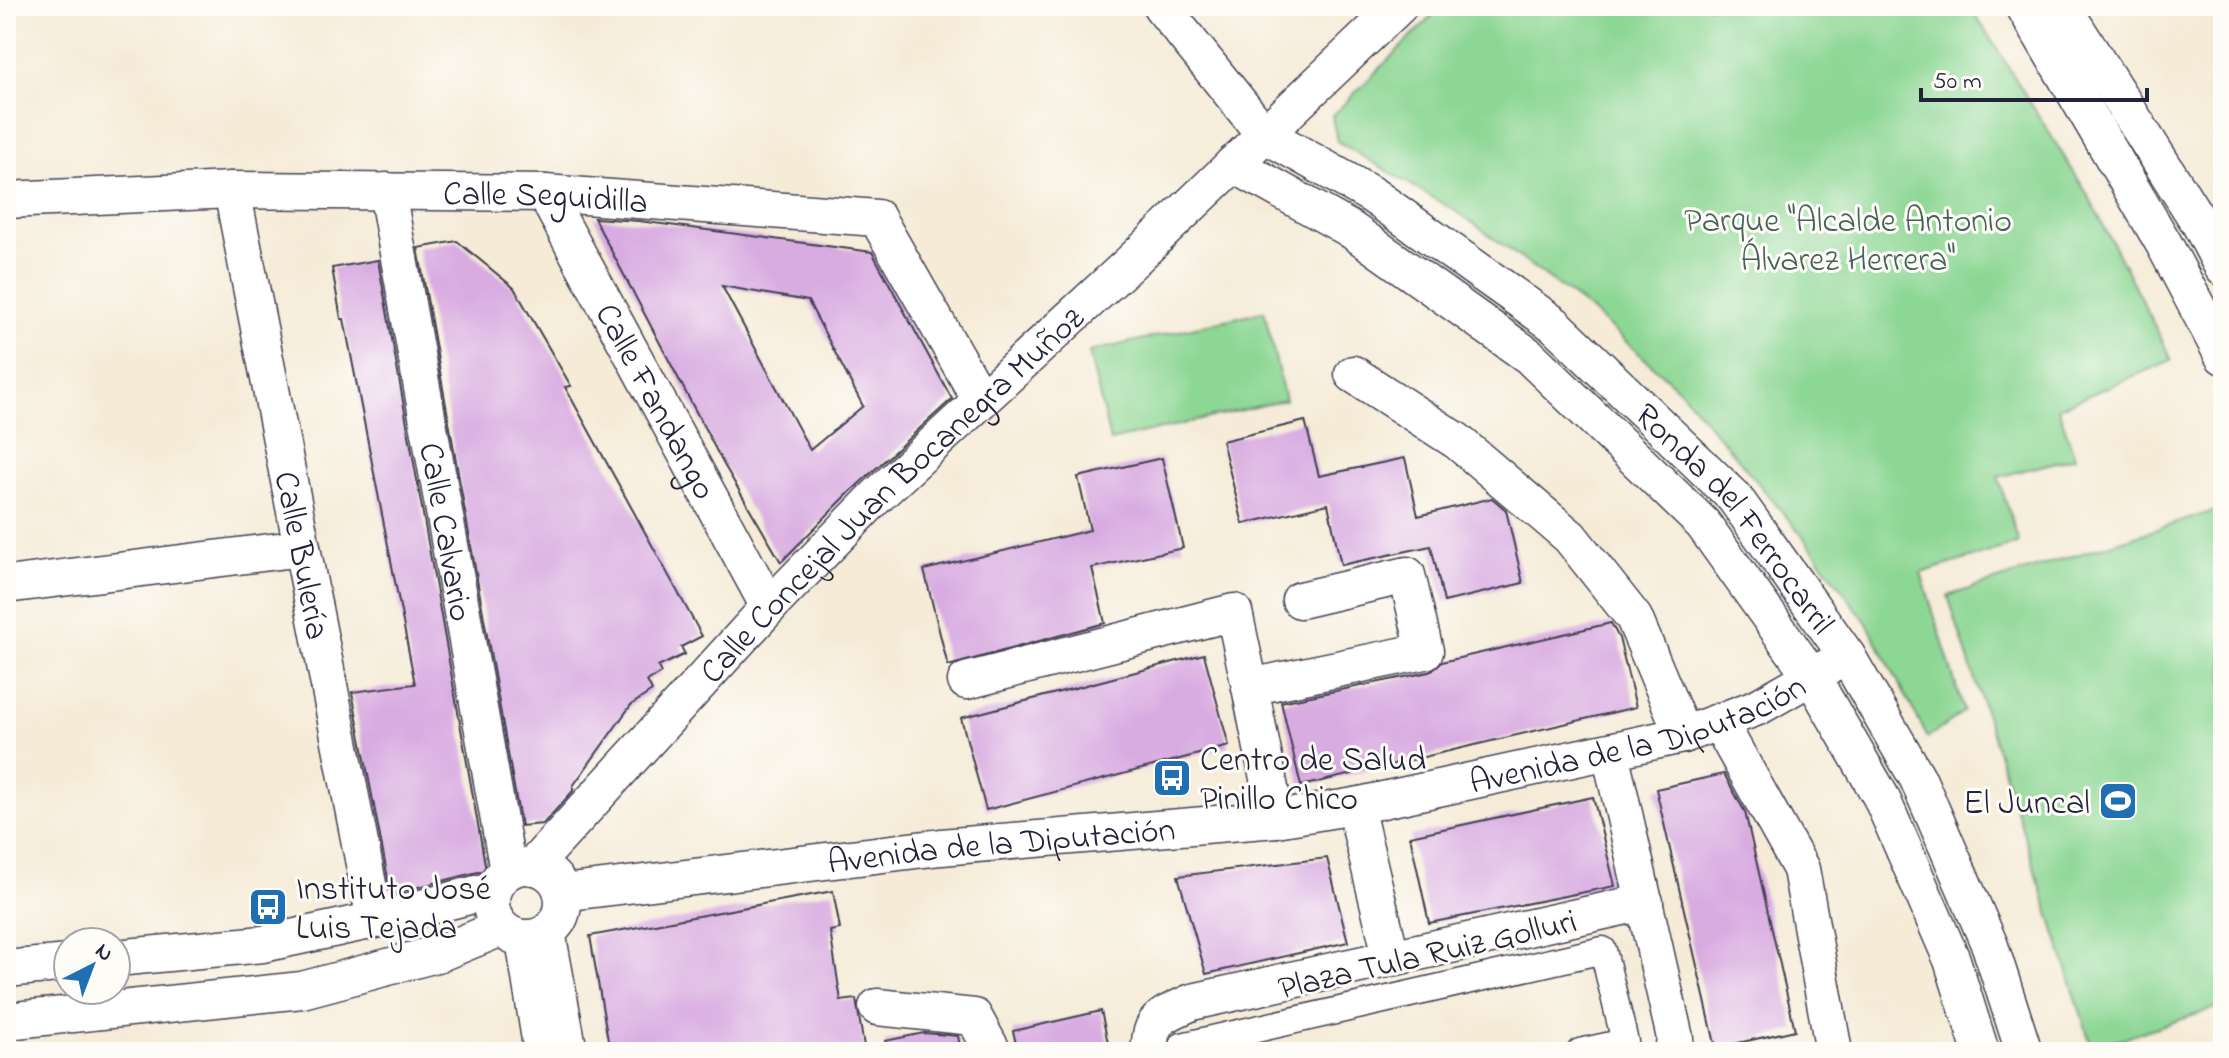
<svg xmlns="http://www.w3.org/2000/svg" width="2229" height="1058" viewBox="0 0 2229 1058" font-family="'Indie Flower',sans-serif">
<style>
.green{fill:#8dd794;stroke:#587c68;stroke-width:2}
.building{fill:#d8abe1;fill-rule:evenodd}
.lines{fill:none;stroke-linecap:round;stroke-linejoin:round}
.pedestrian-casing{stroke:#424052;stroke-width:29}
.minor-casing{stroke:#424052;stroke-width:39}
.pedestrian{stroke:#fff;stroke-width:26}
.minor{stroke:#fff;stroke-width:36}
.labels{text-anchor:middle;stroke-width:6;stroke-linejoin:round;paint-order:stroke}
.street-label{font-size:34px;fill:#22223b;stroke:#fdfcf7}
.park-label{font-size:34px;fill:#47615a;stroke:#fdfcf7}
.poi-label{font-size:34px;fill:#22223b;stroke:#fdfcf7;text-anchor:start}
</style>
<rect width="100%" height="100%" fill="#fdfcf7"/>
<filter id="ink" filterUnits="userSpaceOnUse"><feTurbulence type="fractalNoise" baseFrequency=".0125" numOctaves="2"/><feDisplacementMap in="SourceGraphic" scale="16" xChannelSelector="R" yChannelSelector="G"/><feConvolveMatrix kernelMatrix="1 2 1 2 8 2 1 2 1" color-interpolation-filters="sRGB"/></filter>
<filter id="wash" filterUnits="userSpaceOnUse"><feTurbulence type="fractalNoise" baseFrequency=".006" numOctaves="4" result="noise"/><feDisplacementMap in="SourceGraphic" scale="32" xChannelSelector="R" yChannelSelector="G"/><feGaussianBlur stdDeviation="1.8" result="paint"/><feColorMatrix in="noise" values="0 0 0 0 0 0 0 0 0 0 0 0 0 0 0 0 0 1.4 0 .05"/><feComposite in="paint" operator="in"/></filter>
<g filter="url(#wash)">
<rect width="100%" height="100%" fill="#f5ebd7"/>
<path class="green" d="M1442 6H1970L2088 195 2172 360 2058 408 2075 457 1998 477 2019 543 1921 573 1964 711 1928 738 1867 623 1801 534 1679 389 1587 307 1462 215 1337 141 1332 116Z
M1264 311 1285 400 1110 441 1089 352Z
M2223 508V1006L2092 1048 1948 596Z"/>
<g id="blocks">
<path class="building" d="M594 218 639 221 872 252 952 399 849 493 781 562 723 463ZM722 286 808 301 863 406 810 450Z
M457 241 514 288 571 386 565 387 702 636 681 647 685 654 658 667 661 673 647 681 652 691 631 705 573 786V791L543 824 521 826 418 248Z
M378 260 486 870 391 894 352 692 415 684 344 319H341L332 268Z
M1305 421 1319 476 1405 458 1418 516 1492 498 1506 510 1523 583 1444 602 1431 546 1341 565 1328 504 1243 524 1222 441Z
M1162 458 1183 548 1092 568 1105 623 948 666 924 570 1090 530 1078 477Z
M1611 623 1619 638 1636 707 1301 786 1281 702 1429 672 1442 662Z
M1204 654 1229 746 986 810 961 718Z
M1724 774 1745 812 1795 1030 1716 1048 1656 789Z
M1593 797 1615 886 1429 923 1410 836Z
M1327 858 1348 942 1206 974 1178 876Z
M833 891 840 929 830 931 841 1001 856 999 865 1052H610L590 936Z
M1101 1011 1110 1052H1018L1013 1031Z
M924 1033 958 1036 961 1052H886L885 1041Z"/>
</g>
</g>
<g filter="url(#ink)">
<use href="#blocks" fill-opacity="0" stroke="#424052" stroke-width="2"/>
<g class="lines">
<defs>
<path id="pedestrian" d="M1183 1052 1182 1046 1603 950 1625 1042 1580 1052"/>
<g id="minor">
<path id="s1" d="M1161 6 1264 134 1372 195 1555 325 1734 497 1847 656 1918 779 1990 946 2024 1052"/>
<path d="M2024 6 2164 244 2223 356"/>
<path d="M2062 6 2200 224 2223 268"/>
<path d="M1233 164 1350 229 1529 356 1703 524 1812 677 1881 797 1952 960 1981 1052"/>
<path id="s2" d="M232 190 375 920"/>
<path id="s3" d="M387 191 508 871"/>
<path id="s4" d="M545 193 769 607"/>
<path id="s5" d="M6 200 232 190 545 193 877 218 980 399"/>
<path d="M1353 374 1457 441 1570 537 1634 618 1683 735"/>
<path d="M6 585 302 548"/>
<path d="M966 681 1234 612 1250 687"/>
<path d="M1719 722 1801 869 1834 1052"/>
<path d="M1610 752 1675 1038 1673 1052"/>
<path d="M1355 806 1391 956"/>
<path d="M1276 819 1250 687 1425 651 1407 575 1300 600"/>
<circle cx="527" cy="902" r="36"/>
<path id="s6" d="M532 867 769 607 876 497 1129 264 1399 6"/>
<path id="s7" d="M562 893 941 847 1276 819 1355 806 1683 735 1758 707 1847 656"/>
<path d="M547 932 569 1052"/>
<path d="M524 940 542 1052"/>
<path d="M116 958 263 944 375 920 492 890"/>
<path d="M6 969 68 963"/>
<path d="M877 1007 974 1017 993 1052"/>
<path d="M6 1021 302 990 440 953 501 928"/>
<path d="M1150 1052C1148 1018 1164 1015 1192 1002L1645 902"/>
</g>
</defs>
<use href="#pedestrian" class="pedestrian-casing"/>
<use href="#minor" class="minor-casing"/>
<use href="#pedestrian" class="pedestrian"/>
<use href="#minor" class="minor"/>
</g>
</g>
<defs>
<symbol id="bus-square" viewBox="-11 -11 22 22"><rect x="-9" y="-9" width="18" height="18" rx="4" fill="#1f6fb2" stroke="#fdfcf7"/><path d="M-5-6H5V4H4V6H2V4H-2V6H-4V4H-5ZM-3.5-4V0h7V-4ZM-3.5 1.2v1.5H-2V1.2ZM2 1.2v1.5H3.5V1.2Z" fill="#fff"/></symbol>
<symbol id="stadium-square" viewBox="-11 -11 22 22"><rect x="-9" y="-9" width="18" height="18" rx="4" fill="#1f6fb2" stroke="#fdfcf7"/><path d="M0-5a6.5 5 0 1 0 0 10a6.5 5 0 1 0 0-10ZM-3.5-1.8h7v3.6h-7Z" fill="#fff"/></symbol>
</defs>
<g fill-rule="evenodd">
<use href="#bus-square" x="1150" y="756" width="44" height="44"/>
<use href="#stadium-square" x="2096" y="779" width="44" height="44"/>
<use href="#bus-square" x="246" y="885" width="44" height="44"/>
</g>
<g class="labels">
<g class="street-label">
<text dy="12" stroke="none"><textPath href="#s5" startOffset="540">Calle Seguidilla</textPath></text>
<text dy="12" stroke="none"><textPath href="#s4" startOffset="236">Calle Fandango</textPath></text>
<text dy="12" stroke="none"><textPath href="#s6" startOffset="518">Calle Concejal Juan Bocanegra Muñoz</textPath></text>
<text dy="12" stroke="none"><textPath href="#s1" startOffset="778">Ronda del Ferrocarril</textPath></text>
<text dy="12" stroke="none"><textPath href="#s3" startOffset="346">Calle Calvario</textPath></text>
<text dy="12" stroke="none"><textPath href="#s2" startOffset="372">Calle Bulería</textPath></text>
<text dy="12" stroke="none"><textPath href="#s7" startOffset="1090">Avenida de la Diputación</textPath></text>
<text dy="12" stroke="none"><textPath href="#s7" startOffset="442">Avenida de la Diputación</textPath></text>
<text transform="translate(1427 953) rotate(-13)" y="12">Plaza Tula Ruiz Golluri</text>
</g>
<g class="park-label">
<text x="1848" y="231">Parque "Alcalde Antonio<tspan x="1848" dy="39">Álvarez Herrera"</tspan></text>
</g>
<g class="poi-label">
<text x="1200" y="770">Centro de Salud<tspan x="1200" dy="39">Pinillo Chico</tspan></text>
<text x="2090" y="813" text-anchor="end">El Juncal</text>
<text x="296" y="899">Instituto José<tspan x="296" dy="39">Luis Tejada</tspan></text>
</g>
</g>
<rect width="2229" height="1058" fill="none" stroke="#fdfcf7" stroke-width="32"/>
<g transform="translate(92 966) rotate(42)"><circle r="38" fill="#fdfcf7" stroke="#a5a5ac" stroke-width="2"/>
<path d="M0-6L14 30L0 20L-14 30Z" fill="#1f6fb2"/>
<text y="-12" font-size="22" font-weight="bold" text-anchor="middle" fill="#22223b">N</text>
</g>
<path d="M1921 88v12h226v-12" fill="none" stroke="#22223b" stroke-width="4"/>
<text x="1933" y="88" font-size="24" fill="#22223b" stroke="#fdfcf7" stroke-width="6" paint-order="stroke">50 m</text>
</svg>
